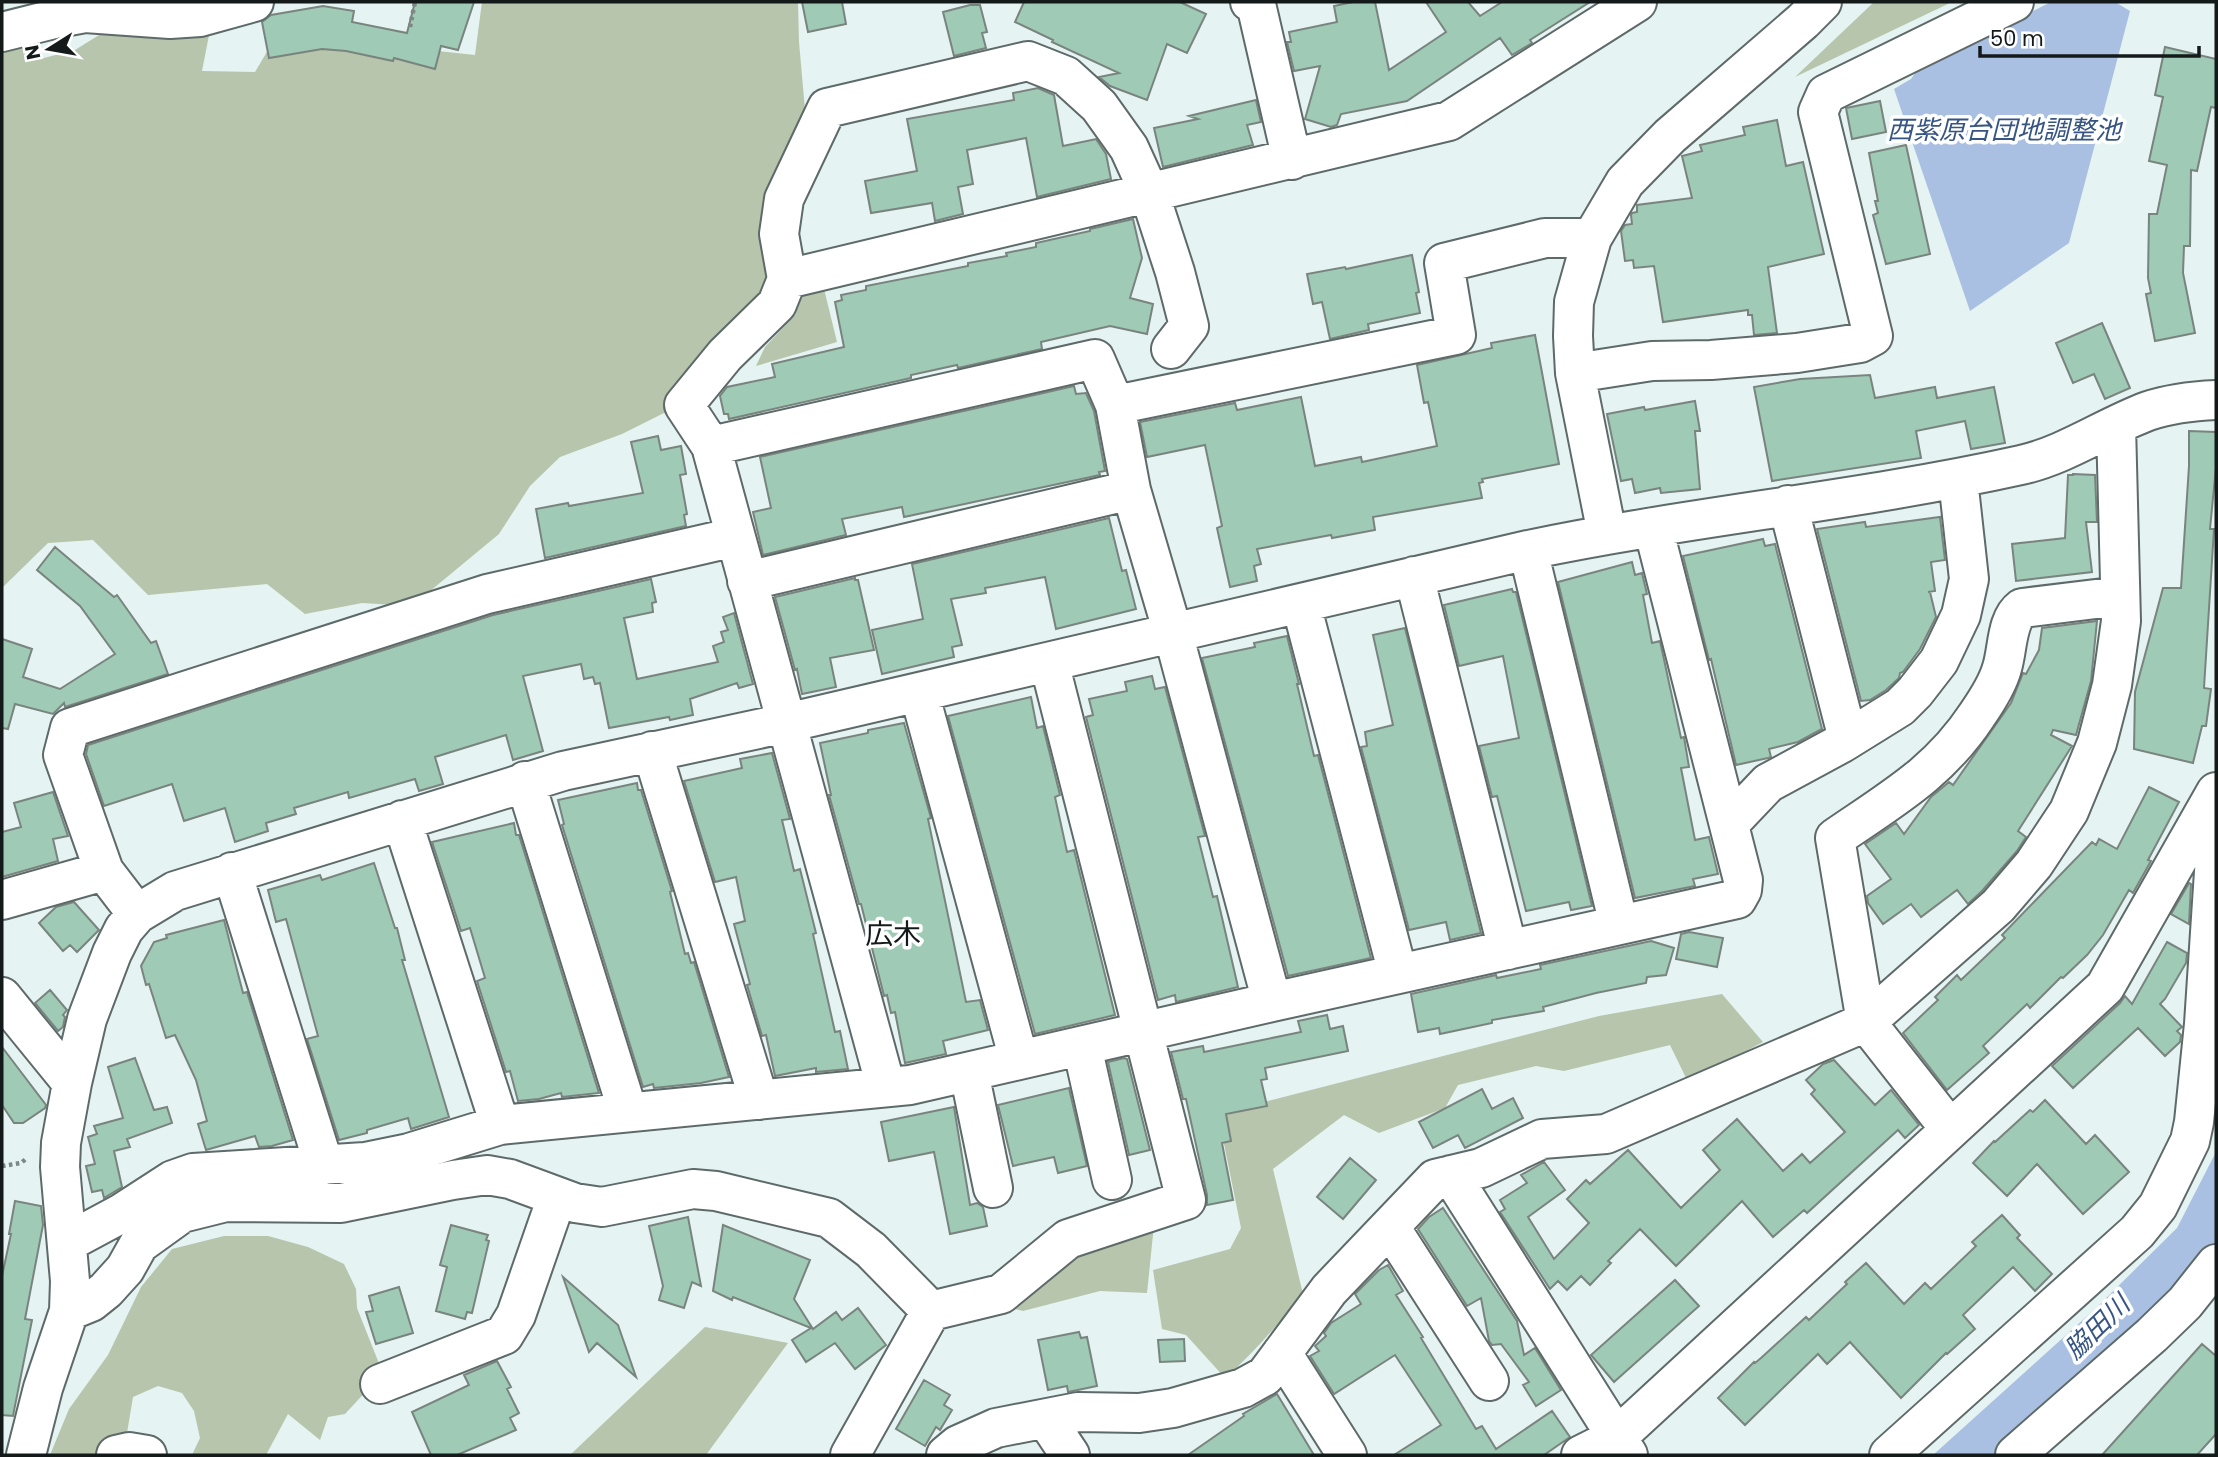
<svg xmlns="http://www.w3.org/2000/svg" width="2218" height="1457" viewBox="0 0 2218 1457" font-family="Poppins,'Noto Sans JP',sans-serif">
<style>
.green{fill:#b6c5ab}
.water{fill:#a9c0e2}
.building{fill:#9fcab5;stroke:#7a847f;stroke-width:2}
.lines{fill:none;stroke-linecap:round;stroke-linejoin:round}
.minor-casing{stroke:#5e6a69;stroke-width:42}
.path{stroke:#7d8786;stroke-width:4.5;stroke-dasharray:3.5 3.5;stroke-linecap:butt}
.minor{stroke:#fff;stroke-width:38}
.labels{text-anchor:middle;stroke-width:7;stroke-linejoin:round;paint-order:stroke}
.water-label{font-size:26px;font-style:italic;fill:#365583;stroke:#fff}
.quarter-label{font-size:28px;fill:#141919;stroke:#fff}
</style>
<rect width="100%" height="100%" fill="#e5f3f2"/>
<path class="green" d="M482 2H798L799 42 805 110 788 199 758 234 771 285 700 382 666 412 622 434 560 457 530 486 499 534 412 606 362 603 305 614 267 584 148 595 93 540 48 543 2 588V27L40 59 75 50 149 4 212 20 202 71 255 72 271 45 345 41 475 55Z
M1874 2H1952L1795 77Z
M824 289 837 342 756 366 765 347 795 315 804 290Z
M1722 994 1763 1042 1688 1082 1670 1045 1564 1071 1536 1066 1458 1085 1445 1108 1379 1133 1344 1115 1273 1169 1303 1294C1278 1324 1254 1353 1225 1378L1186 1335 1162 1329 1153 1270 1230 1249 1241 1228 1218 1114 1599 1016Z
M1154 1225 1147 1293 1100 1291 1023 1311 1008 1307 1069 1247Z
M224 1236H268L308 1247 344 1264 356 1289 357 1308 380 1366 370 1387 345 1414 328 1417 320 1440 288 1414 266 1455H192L200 1438 194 1411 182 1393 158 1386 133 1397 126 1439 104 1455H50L69 1409 108 1355 141 1287 172 1249Z
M705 1327 788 1343 706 1455H570Z"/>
<path class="water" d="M2051 2H2115L2130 11 2069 243 1970 311 1894 89 1911 79 1918 69Z
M2216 1152V1248L2205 1266 2077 1376 1994 1455H1933L2096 1308 2177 1228Z"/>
<path class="building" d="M415 2H474L458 50 441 46 435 69 394 58 393 61 346 51 322 49 269 58 262 22 271 15 323 6 354 11 352 22 407 33Z
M802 2H842L846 24 808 32Z
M1024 2H1180L1206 14 1187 53 1167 44 1147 100 1110 86 1099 77 1119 73 1052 42 1053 40 1015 22Z
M1353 2H1375L1389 70 1446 32 1426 2H1468L1480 16 1502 2H1590L1530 40 1532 43 1512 55 1500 38 1407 101 1341 114 1337 125 1331 127 1305 119 1320 66 1294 71 1287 42H1291L1289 32 1337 22 1334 6Z
M970 5H980L987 32 982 33 986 48 954 56 943 12Z
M2165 47 2216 59V108L2211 107 2197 171 2191 170 2190 246H2184L2183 273 2195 333 2155 341 2146 294 2151 293 2148 278 2149 214H2157L2167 165 2149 161 2163 97 2155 95Z
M1038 88 1054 95 1063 146 1096 139 1106 154 1111 179 1037 197 1026 138 967 150 973 184 958 187 963 214 935 221 932 203 871 213 865 181 917 171 907 119 1014 100 1013 93Z
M1256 100 1261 122 1247 125 1253 145 1163 167 1154 128 1198 119 1189 116Z
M1880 101 1886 132 1852 139 1846 108Z
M1777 120 1786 166 1803 162 1824 254 1768 267 1777 333 1754 335 1752 315H1748V310L1663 322 1654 266 1634 268 1633 260 1625 261 1621 231 1625 225 1632 224 1631 215 1632 213 1637 212V205L1692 198 1682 156 1702 151 1700 145 1745 135 1743 127Z
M1906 145 1930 254 1886 264 1873 215 1878 213 1875 201H1878L1869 153Z
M1133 219 1142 258 1130 298 1153 304 1147 334 1110 326 1041 342 1042 349 958 368 957 365 911 375V378L729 419 728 414H724L720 396 727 387 775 377 772 364 844 347 835 302 842 300 841 295 866 290V286L968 266V263L1007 256 1006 253 1036 247V243L1090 231V229Z
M1412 255 1419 292 1416 293 1420 313 1368 324 1369 330 1330 339 1322 302 1313 304 1307 274 1345 267 1346 269Z
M2102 323 2130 388 2105 399 2094 374 2073 383 2056 343Z
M1535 335 1559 464 1482 479 1483 482 1479 483 1482 498 1373 517 1375 530 1332 538 1331 535 1257 549 1261 564 1254 566 1257 581 1230 587 1217 528 1222 526 1205 445 1147 457 1140 422 1235 403 1237 410 1301 397 1315 466 1361 457 1362 462 1437 446 1428 402 1424 403 1417 365 1492 348 1491 343Z
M1870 375 1875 398 1935 387 1937 398 1994 387 2005 443 1971 449 1965 421 1916 431 1921 458 1772 481 1754 387 1800 379Z
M1074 386 1076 394 1086 393 1094 411 1105 471 1099 472 1100 475 904 517 902 507 842 519 846 535 763 555 753 512 771 508 760 457Z
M1695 401 1700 431H1695L1700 489 1661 493 1660 488 1635 493 1632 479 1621 481 1607 414 1644 407 1645 410Z
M2189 431 2216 432V467L2210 529H2214L2204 688 2211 689 2206 726H2202L2193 763 2134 749 2135 692 2163 588H2181L2189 466Z
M658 436 661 450 681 446 686 474 680 475 687 514 684 515 686 526 545 558 536 509 568 503 569 506 643 493 631 442Z
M2073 474 2095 475 2097 522H2086L2092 572 2016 581 2012 544 2065 538 2068 475H2073Z
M1940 517 1945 560 1931 562 1935 591 1928 592H1930L1936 617 1920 649 1903 672 1900 673 1899 678 1886 690 1870 700 1861 701 1817 529 1865 522 1866 527Z
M1109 518 1122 571 1126 570 1136 609 1056 629 1045 577 985 588 986 593 951 599 962 645 952 647 954 657 882 674 872 630 923 619 912 564Z
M1763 539 1765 546 1775 544 1822 729 1798 742 1769 749 1771 757 1768 758 1736 765 1711 659 1709 660 1683 556Z
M55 547 114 597 117 595 151 643 156 641 168 674 65 707 64 703 53 714 15 704 8 729 2 728V639L32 649 23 677 60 689 115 654 80 606 37 570Z
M1632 562 1635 575 1642 573 1647 594 1643 595 1652 643 1660 641 1681 738 1684 737 1689 767 1681 768 1695 840 1709 837 1718 874 1693 879 1695 886 1635 898 1558 582Z
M855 578V580H858L874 650 830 658 836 687 802 694 797 669 795 670 775 597Z
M651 579 656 602 652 603 653 612 624 618 637 679 718 662 713 646 724 642 721 632 728 630 723 617 734 613 753 684 739 688 737 683 690 699 693 715 670 720 669 717 609 728 600 683 595 684 593 677 584 679 581 664 523 676 543 751 513 760 506 735 435 757 443 784 419 791 415 779 349 798 348 792 294 808 296 814 266 823 268 831 235 842 225 808 184 821 172 784 104 806 86 754 88 745 493 615Z
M1512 589 1513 592H1516L1592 906 1571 910 1569 902 1526 911 1497 796 1492 797 1479 746 1519 738 1503 656 1459 666 1444 605Z
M2097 621 2091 681 2076 735 2053 730 2051 735 2072 746 2018 831 2026 837 2017 851 1982 891 1968 904 1957 890 1921 917 1911 904 1883 924 1868 903 1867 896 1891 879 1865 844 1896 823 1904 834 1931 797 1949 782 1953 785 2011 703 2023 673 2026 674 2039 650 2042 628Z
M1405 628 1481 933 1450 940 1446 922 1409 930 1361 747 1367 746 1365 732 1393 725 1373 635Z
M1287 636 1299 684H1297L1314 756 1318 755 1371 958 1288 976 1202 658 1255 647 1254 643Z
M1152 676 1155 689 1165 687 1205 836 1198 837 1213 897 1217 896 1238 987 1176 1002 1175 995 1158 1000 1086 717 1093 715 1089 699 1127 691 1125 682Z
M1031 697 1037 728 1043 726 1060 795 1055 797 1067 852 1074 850 1115 1015 1035 1034 948 716Z
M904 723 931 818 928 819 966 1002 980 1000 988 1030 943 1041 946 1054 905 1063 895 1012 891 1013 887 995 884 996 861 904H859L829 795H831L820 743 868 733V730Z
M772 753 790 819 782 820 794 871 800 869 816 933 813 934 835 1032 840 1031 848 1069 816 1072V1068L775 1076 766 1035 762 1036 747 985 750 984 734 924 745 921 736 877 715 882 684 781 742 768 740 759Z
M637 783 638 790H641L672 891 670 892 685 954 688 953 691 963 694 962 729 1077 701 1083 654 1088 653 1084 643 1087 562 825 564 824 558 800Z
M2149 787 2179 802 2148 860 2151 861 2133 893 2129 890 2103 935 2087 955 2063 978 2061 977 2030 1008 2027 1004 1983 1046 1989 1053 1947 1090 1903 1033 1938 1000 1935 997 1957 975 1961 980 2005 938 2002 935 2092 842 2096 845 2099 839 2117 849Z
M53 792 68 836 53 839 58 861 2 877V832L21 827 14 803Z
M514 823 516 835H519L599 1093 562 1097 561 1093 539 1099 518 1101 510 1071 506 1072 477 981 485 978 470 928 461 931 432 842Z
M374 863 395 928H397L405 960H402L449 1117 411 1129 408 1118 367 1130V1133L339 1140 307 1039 318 1036 286 919 276 922 268 890 320 875 322 880Z
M2189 883 2191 884 2189 924 2171 914Z
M74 902 99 930 77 952 70 945 63 951 39 923 56 907Z
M224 920 243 993 247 992 293 1140 272 1146 259 1147 255 1136 206 1150 198 1124 207 1121 196 1080 175 1035 166 1038 149 984 146 985 141 966 154 942 167 938 166 935Z
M1689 932 1723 938 1717 967 1676 959 1681 934Z
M1651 941 1674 948 1666 975 1647 977 1646 983 1596 993 1543 1007 1544 1011 1492 1020V1023L1440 1034 1439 1028 1418 1032 1411 994 1496 975 1497 978 1541 969 1540 965Z
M2167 942 2187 953 2186 963 2165 999 2160 1004 2182 1027 2177 1031 2181 1035 2180 1042 2165 1056 2138 1028 2073 1088 2052 1066 2120 1003 2125 996 2132 1004Z
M50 990 67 1010 63 1015 65 1017 63 1027 58 1031 35 1003Z
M1327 1015 1330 1029 1343 1026 1348 1051 1265 1068 1267 1079 1261 1080 1267 1106 1226 1114 1231 1141 1222 1143 1233 1200 1207 1205V1195L1186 1099H1183L1171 1052 1203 1046 1204 1052 1301 1032 1298 1021Z
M2 1047 46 1105 45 1108 23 1123H14L2 1105Z
M135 1058 154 1110 167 1107 172 1123 127 1139 130 1147 114 1151 122 1187 104 1198 102 1190 92 1192 86 1166 95 1164 88 1137 97 1134 94 1126 123 1118 108 1067Z
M1124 1058 1127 1059 1150 1150 1129 1155 1108 1062Z
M1834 1060 1875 1105 1891 1090 1919 1125 1905 1138 1898 1130 1807 1213 1804 1210 1773 1237 1742 1201 1676 1266 1640 1229 1608 1261 1611 1263 1590 1285 1581 1276 1567 1290 1558 1281 1550 1289 1500 1212 1505 1209 1500 1200 1527 1183 1521 1175 1544 1162 1565 1190 1528 1217 1554 1259 1589 1223 1567 1199 1586 1180 1590 1184 1628 1150 1681 1208 1720 1170 1703 1150 1737 1119 1783 1171 1802 1154 1810 1163 1845 1132 1811 1094 1815 1090 1806 1080 1823 1064Z
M1069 1088 1087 1166 1058 1173 1054 1157 1013 1166 998 1105Z
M1482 1089 1492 1109 1513 1098 1523 1118 1465 1148 1458 1135 1433 1148 1419 1122Z
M2045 1100 2086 1144 2095 1135 2129 1172 2083 1214 2037 1164 2007 1196 1973 1163 1994 1141 1995 1142 2030 1110 2033 1112Z
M954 1107 970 1205 977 1203 983 1207 987 1226 950 1234 934 1152 889 1161 881 1122Z
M1350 1158 1376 1180 1343 1219 1317 1197Z
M15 1201 41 1206 43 1225 25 1319 32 1320 13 1416 2 1415V1276L11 1234H9Z
M1443 1208 1517 1321 1524 1355 1535 1348 1561 1390 1536 1406 1523 1385 1529 1382 1501 1344 1492 1345 1489 1341 1481 1298 1467 1306 1418 1229 1429 1217Z
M2002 1215 2020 1235 2017 1238 2052 1274 2035 1291 2013 1267 1963 1315 1975 1329 1947 1354 1946 1353 1901 1398 1850 1342 1827 1364 1818 1354 1745 1425 1718 1398 1754 1362 1755 1363 1761 1358 1806 1317 1809 1320 1847 1284 1845 1282 1866 1263 1904 1304 1925 1283 1931 1289 1976 1246 1972 1242Z
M688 1217 701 1286 692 1282 684 1308 659 1300 663 1286 649 1226Z
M451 1225 488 1235 486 1240 489 1241 472 1313 467 1312 465 1319 436 1311 447 1267 440 1265Z
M723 1225 810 1260 794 1299 813 1329 836 1312 842 1320 858 1308 886 1345 855 1369 835 1343 806 1362 792 1340 811 1328 733 1297 732 1300 713 1291Z
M1388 1265 1403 1291 1396 1295 1423 1337 1421 1338 1476 1429 1482 1426 1496 1449 1552 1411 1570 1437 1544 1455H1394L1441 1425 1395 1355 1334 1394 1310 1356 1319 1351 1315 1346 1326 1336 1324 1333 1331 1323 1361 1304 1355 1294 1379 1270Z
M563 1277 618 1325 636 1377 597 1343 589 1352Z
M1675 1280 1699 1306 1614 1382 1591 1355Z
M399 1287 413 1333 376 1344 366 1312 373 1311 369 1296Z
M1079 1332 1081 1338 1087 1337 1097 1386 1068 1392 1067 1386 1048 1390 1038 1340Z
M1184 1339 1185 1361 1160 1362 1158 1340Z
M2202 1344 2216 1356V1434L2197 1455H2102Z
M497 1361 511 1387 507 1389 519 1413 510 1418 516 1430 457 1455H431L412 1412 469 1385 464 1375Z
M924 1380 950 1395 944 1405 952 1410 940 1430 936 1427 925 1446 896 1429Z
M1277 1394 1314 1455H1188L1244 1416 1243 1414Z"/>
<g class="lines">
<defs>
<path id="minor" d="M1250 2 1256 4 1292 160
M2 32 58 18 85 13 170 19 200 17 254 2
M787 279 777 304 725 355 684 405 711 446 886 1087
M1171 349 1189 326 1175 272 1149 192 1129 148 1099 106 1066 76 1028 61 827 108 784 199 779 234 787 279 1449 121 1637 2
M1575 373 1652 361 1711 360 1797 353 1860 343 1873 336 1818 112 1826 94 2014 2
M1115 405 1456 335 1444 263 1545 238H1592
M711 446 1095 359 1115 405 1131 490 1173 633 1272 1002
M1788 505 1848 739
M1607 534 1575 373 1573 336 1574 302 1592 238 1625 182 1670 136 1803 21 1822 2
M1528 550 1619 925
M1414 576 1508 950
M747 581 1131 490
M1301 604 1398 974
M919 692 1019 1060
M652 751 759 1100
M525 781 628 1112
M402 820 500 1125
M1730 823 1768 783 1842 743 1900 707 1915 692 1939 661 1961 615 1969 579 1958 479
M232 872 324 1165
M2 900 104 871
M137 914 104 871 63 755 70 728 487 594 735 537
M2 997 72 1083
M1082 1046 1112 1180
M969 1072 993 1188
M1950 1129 1866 1022 1835 838C1890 800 1939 773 1977 715 1986 702 1998 683 2002 668 2008 649 2006 620 2022 608L2120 596
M1451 1175 1628 1455
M1390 1227 1489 1381
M68 1242 122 1213 173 1180 193 1173 365 1162 409 1153 500 1125 910 1085 1272 1002 1737 899 1742 890 1743 880 1653 527
M69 1311 91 1302 106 1290 125 1269 139 1244 182 1213 226 1202 341 1203 453 1180 487 1175 510 1179 575 1203 602 1207 693 1189 716 1191 829 1218 871 1250 931 1311 850 1455
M931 1311 1001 1294 1068 1239 1186 1200 1049 662
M1282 1353 1347 1455
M380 1384 504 1335 516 1315 557 1197
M1046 1419 1070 1455
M26 1455 43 1388 69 1311 70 1281 60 1167 61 1143 72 1083 87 1019 112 953 124 929 137 914 175 891 563 771 786 723 1528 550C1691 516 1858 501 2021 465 2066 455 2105 427 2148 411 2169 404 2194 401 2216 400
M116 1455 129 1452 147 1455
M946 1455 958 1445 996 1428 1078 1412 1139 1413 1173 1408 1243 1388 1265 1376 1329 1290 1435 1179 1481 1168 1542 1139 1606 1134 1866 1022 1998 906 2034 864 2069 811 2097 743 2112 685 2121 621 2116 425
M1581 1455 1617 1437 2105 987 2216 792
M1889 1455 2137 1232 2158 1206 2190 1141 2194 1122 2204 1024 2216 841
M2015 1455 2152 1335 2185 1303 2216 1264"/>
</defs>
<use href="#minor" class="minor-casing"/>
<path class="path" d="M410 27 415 2
M2 1166 21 1163 27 1158"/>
<use href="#minor" class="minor"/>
</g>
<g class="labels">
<g class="water-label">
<text x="2004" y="139">西紫原台団地調整池</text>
<text transform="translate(2097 1327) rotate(-44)" y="9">脇田川</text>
</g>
<g class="quarter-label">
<text x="893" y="944">広木</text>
</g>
</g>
<rect width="2218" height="1457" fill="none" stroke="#141919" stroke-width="7"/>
<g transform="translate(49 49) rotate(259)" stroke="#ffffff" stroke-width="5" paint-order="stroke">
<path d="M0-5L12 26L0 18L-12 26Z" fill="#141919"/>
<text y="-10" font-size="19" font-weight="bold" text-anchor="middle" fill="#141919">N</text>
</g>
<path d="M1980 46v10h219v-10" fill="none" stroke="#141919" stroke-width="3.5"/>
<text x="1990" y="46" font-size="21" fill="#141919" stroke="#ffffff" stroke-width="5" paint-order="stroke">50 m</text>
</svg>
